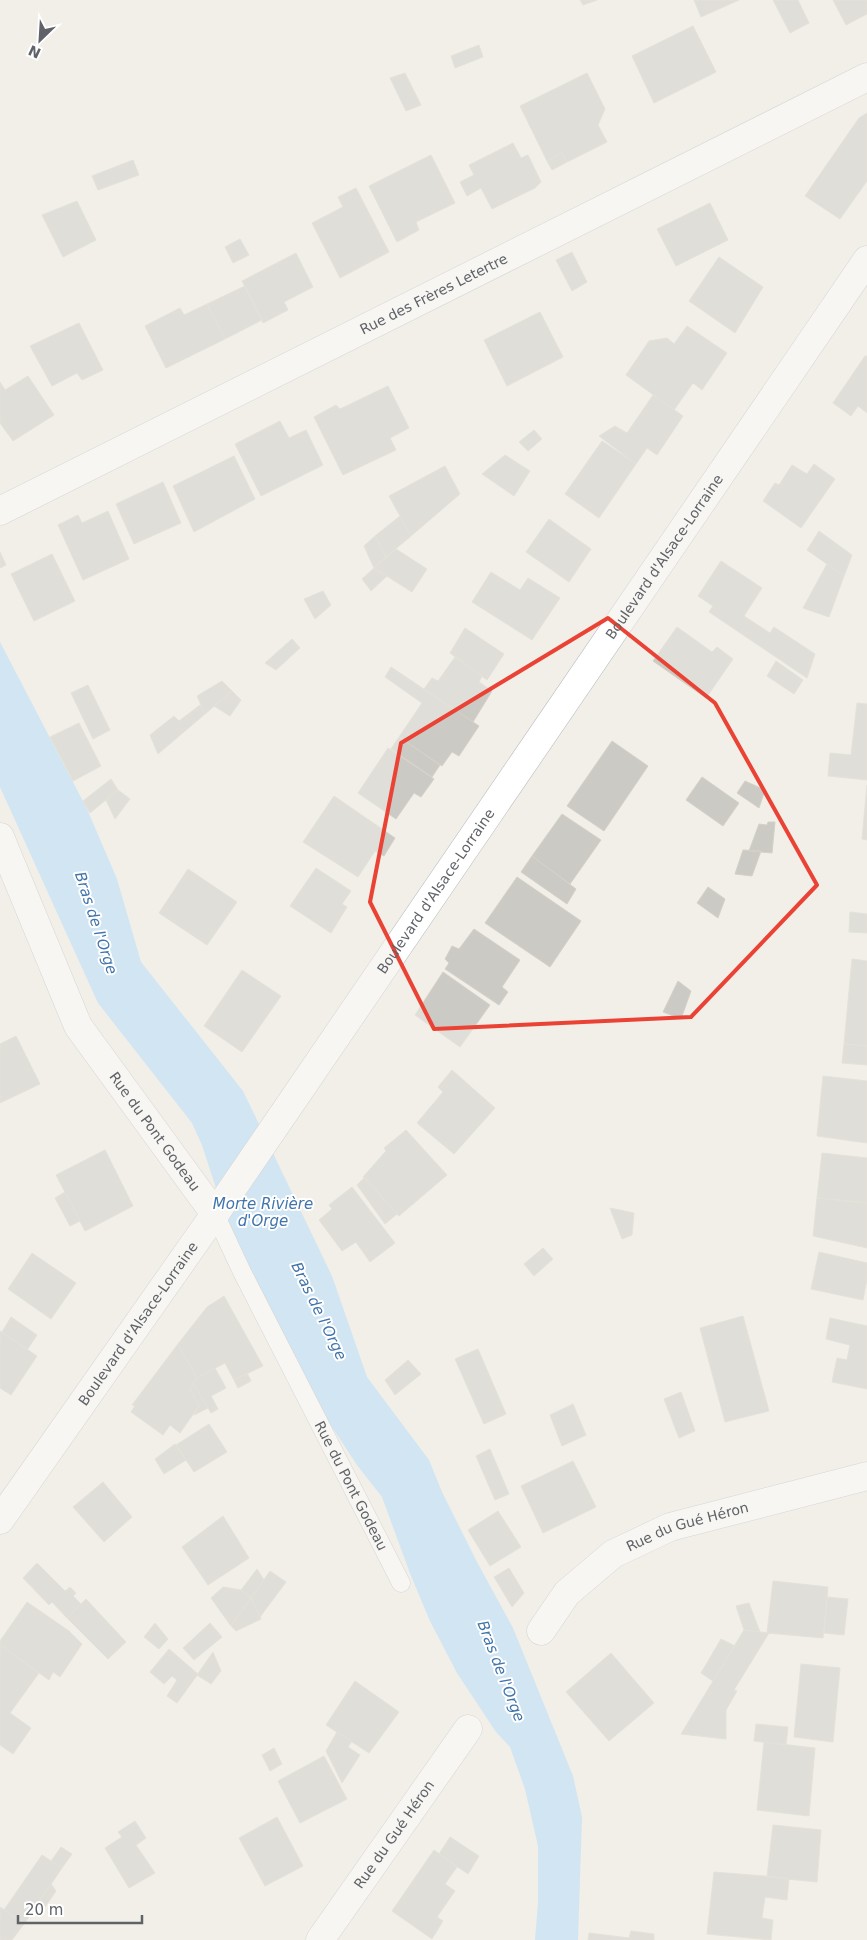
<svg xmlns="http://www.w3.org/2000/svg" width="867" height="1940" viewBox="0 0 867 1940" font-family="'DejaVu Sans',sans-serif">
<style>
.water{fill:#aadaff}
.building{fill:#cccac5;stroke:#d6d1c6}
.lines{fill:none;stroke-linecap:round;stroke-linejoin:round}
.lane-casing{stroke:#b5b8bc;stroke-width:19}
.street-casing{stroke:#b5b8bc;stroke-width:29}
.lane{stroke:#fff;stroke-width:18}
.street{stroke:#fff;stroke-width:28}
.marked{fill:none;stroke:#ea4335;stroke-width:4;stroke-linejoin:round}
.labels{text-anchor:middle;stroke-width:4;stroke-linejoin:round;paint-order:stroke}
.street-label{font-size:14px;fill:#5f6368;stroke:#fff}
.water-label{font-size:15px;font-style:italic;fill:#4174aa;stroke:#fff}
</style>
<rect width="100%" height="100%" fill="#f1efe8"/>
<path class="water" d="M0 642 87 809 117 879 141 962 243 1091 332 1276 367 1377 429 1460 442 1492 477 1562 513 1628 573 1776 582 1817 578 1940H535L538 1903V1846L525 1789 510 1747 496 1732 457 1673 430 1621 411 1576 382 1497 357 1465 328 1421 300 1367 228 1225 202 1145 192 1123 98 1003 0 787Z"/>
<path class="building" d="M580 0H597L583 5Z
M694 0H739L701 17Z
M773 0H798L809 23 790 33Z
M833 0H867V14L846 25Z
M693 26 716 72 654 103 632 56Z
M479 45 483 57 455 68 451 56Z
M405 73 421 105 406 111 390 78Z
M587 73 605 109 598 125 607 142 567 162 562 153 547 161 520 106Z
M867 113V181L840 219 805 196 859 118Z
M513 143 521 158 528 155 541 182 535 188 492 209 481 188 467 196 460 182 474 175 469 165Z
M562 153 567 162 552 170 547 161Z
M431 155 455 203 416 222 419 230 397 242 369 186Z
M133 160 139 175 98 190 92 176Z
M356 188 389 252 340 278 312 223 343 207 338 197Z
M77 201 96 240 63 257 42 215Z
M710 203 728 240 676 266 657 229Z
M240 239 249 255 233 263 225 247Z
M572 252 587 282 572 291 556 260Z
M296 253 313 287 284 302 288 310 263 323 242 281Z
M719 257 763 287 735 333 689 301Z
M245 286 262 320 225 339 207 304Z
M207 304 225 339 166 368 145 326 180 308 184 315Z
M540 312 563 357 507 386 484 340Z
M79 323 103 370 82 380 77 373 52 386 30 346Z
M687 326 727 353 702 390 693 383 674 410 626 375 649 341 667 338 674 344Z
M865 356H867V413L858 406 851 416 833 403Z
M28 376 54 415 13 441 0 423V382L5 390Z
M388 386 409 428 390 438 396 450 343 475 314 417 336 405 340 409Z
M653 395 683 416 657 455 647 448 636 464 599 436 615 426 627 433Z
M280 421 289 438 306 430 323 465 261 496 235 444Z
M534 430 542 439 528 451 519 442Z
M602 441 636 464 599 518 565 494Z
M505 455 530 471 514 496 482 474Z
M234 456 255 499 194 532 173 486Z
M814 464 835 479 801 528 763 501 775 483 779 485 792 465 807 474Z
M445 466 460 494 411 536 389 496Z
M163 482 181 523 134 544 116 504Z
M108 511 129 559 83 580 58 525 78 515 82 523Z
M400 516 411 536 386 557 375 536Z
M549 519 591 549 569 582 526 552Z
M819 531 852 555 844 576 807 550Z
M375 536 386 557 374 568 364 546Z
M396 549 427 569 412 592 374 568Z
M0 552 6 565 0 568Z
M52 554 75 601 34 621 11 574Z
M721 561 762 588 744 616 770 633 774 627 815 654 807 678 709 612 713 606 698 596Z
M827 564 844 576 829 617 803 608Z
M374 568 387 576 371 591 362 579Z
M491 572 520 590 528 578 560 598 532 640 472 602Z
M323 591 331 605 315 619 304 599Z
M677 627 712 652 717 647 733 659 706 698 653 661Z
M465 628 504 654 487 680 450 653Z
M292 639 300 648 276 670 265 663Z
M455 657 482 676 479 682 492 691 473 722 424 689 432 678 438 681Z
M776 661 803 680 794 694 767 676Z
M391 667 479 726 459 756 452 752 442 766 399 737 422 703 385 677Z
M222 681 232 691 205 714 197 696Z
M88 685 110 730 93 739 71 693Z
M232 691 241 700 230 716 214 706Z
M857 703 867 704V780L828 776 830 753 851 755Z
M200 705 205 714 158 754 150 735 174 716 179 721Z
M79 723 101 766 73 781 50 737Z
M399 737 440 765 432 777 391 749Z
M612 741 648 766 604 831 567 806Z
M388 748 434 779 421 797 414 793 396 819 358 793Z
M702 777 739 803 723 826 686 800Z
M111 779 118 790 90 813 83 801Z
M745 781 765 790 759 808 737 793Z
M867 785V840L862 839Z
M118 790 130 799 115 819 106 800Z
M334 796 395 838 384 856 375 851 358 877 303 842Z
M562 814 601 840 570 884 532 856Z
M768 822H775L772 853 749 851 759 824 767 825Z
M743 850 761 851 752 876 735 874Z
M532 856 576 889 567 904 521 872Z
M316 868 351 891 342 904 347 907 331 933 290 906Z
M188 869 237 902 207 945 159 913Z
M517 877 581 921 550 967 485 923Z
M708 887 725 899 718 918 697 903Z
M850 912 867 914V933L849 932Z
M474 929 520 960 502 987 508 992 499 1005 445 969 449 963 445 959 452 946 459 949Z
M852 959 867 961V1046L844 1044Z
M242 970 281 996 242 1052 204 1026Z
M443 972 490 1005 460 1047 415 1015Z
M678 981 691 991 681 1019 663 1012Z
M16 1036 40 1084 0 1103V1044Z
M844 1044 867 1046V1065L842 1063Z
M452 1070 495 1108 454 1154 417 1123 443 1092 438 1087Z
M823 1076 867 1081V1143L817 1136Z
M406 1130 447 1175 399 1216 363 1177 386 1151 384 1148Z
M105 1150 133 1206 85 1231 56 1175Z
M822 1153 867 1158V1203L817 1198Z
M365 1177 397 1214 385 1224 357 1185Z
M352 1187 395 1243 370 1262 356 1242 342 1251 319 1220 332 1209 329 1205Z
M65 1192 80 1221 70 1226 55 1198Z
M817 1198 867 1203V1248L813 1236Z
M610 1208 634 1213 632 1235 622 1239Z
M543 1248 553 1259 534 1276 524 1264Z
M819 1252 867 1263V1279L863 1300 811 1289Z
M32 1253 76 1283 51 1319 8 1289Z
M224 1296 263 1366 234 1380 225 1363 197 1378 178 1344 207 1307Z
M743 1316 769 1411 725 1422 700 1328Z
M11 1317 37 1335 27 1350 2 1332Z
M830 1318 867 1326V1389L832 1382 837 1358 847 1360 850 1345 826 1339Z
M0 1331 37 1356 11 1395 0 1388Z
M178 1344 197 1378 190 1389 199 1406 180 1433 170 1425 163 1435 131 1412 135 1406 132 1405Z
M478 1349 506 1414 484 1424 455 1359Z
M408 1360 421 1374 395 1395 385 1380Z
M215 1368 226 1388 211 1396 218 1409 211 1413 193 1383 197 1378Z
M247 1373 251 1381 238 1388 234 1380Z
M193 1383 208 1408 194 1415 199 1406 190 1389Z
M681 1392 695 1431 679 1438 664 1399Z
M573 1404 586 1435 562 1446 550 1415Z
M209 1424 227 1452 194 1472 176 1445Z
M175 1444 186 1460 164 1474 155 1459Z
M490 1449 509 1494 495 1500 476 1456Z
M573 1461 596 1507 543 1533 521 1486Z
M103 1482 132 1517 104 1542 73 1507Z
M498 1511 521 1547 490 1566 468 1530Z
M223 1516 249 1558 208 1585 182 1547Z
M37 1563 65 1591 70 1587 76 1593 73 1596 81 1604 67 1618 52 1602 49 1605 23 1578Z
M509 1568 524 1593 512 1607 494 1577Z
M257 1569 264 1580 251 1598 241 1590Z
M270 1571 286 1582 260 1617 251 1598Z
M773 1581 828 1587 823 1638 767 1633Z
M223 1587 241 1590 251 1598 231 1626 211 1598Z
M827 1597 848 1599 844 1635 824 1633Z
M251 1598 261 1619 236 1631 231 1626Z
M86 1599 126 1642 108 1659 67 1618Z
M27 1602 69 1631 82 1644 60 1677 53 1672 49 1680 0 1645V1641Z
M749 1603 760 1632 744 1630 736 1606Z
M155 1623 168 1639 159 1649 144 1637Z
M210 1623 222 1637 194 1660 183 1648Z
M744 1630 769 1633 734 1690 737 1691 726 1710V1739L681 1734Z
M721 1639 735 1646 713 1681 701 1673Z
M0 1645 39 1673 10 1713 31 1728 13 1754 0 1745Z
M169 1649 198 1674 177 1703 167 1696 177 1680 172 1676 164 1684 150 1672Z
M213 1652 221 1671 211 1684 197 1675Z
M611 1653 654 1703 609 1741 566 1692Z
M801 1664 840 1668 833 1742 794 1737Z
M355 1681 399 1712 369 1753 326 1725Z
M756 1724 788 1727 786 1745 754 1741Z
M337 1732 352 1741 348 1747 360 1755 342 1783 326 1751Z
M764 1742 815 1748 809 1816 757 1810Z
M274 1748 282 1764 270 1771 262 1755Z
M324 1756 347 1799 300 1823 278 1781Z
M277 1817 303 1866 265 1886 239 1838Z
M135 1821 146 1838 136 1845 155 1873 129 1888 105 1848 122 1837 118 1832Z
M773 1825 821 1830 817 1882 767 1877Z
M450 1837 479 1856 468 1874 439 1854Z
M61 1847 72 1854 62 1868 51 1861Z
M434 1850 457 1867 445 1884 455 1891 437 1917 443 1921 432 1939 392 1911Z
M42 1855 62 1868 24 1924 4 1910Z
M714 1872 789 1878 787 1900 765 1897 762 1918 773 1920 771 1940 707 1934Z
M51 1884 56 1891 43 1910 36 1905Z
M0 1907 24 1924 12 1940H0Z
M631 1931 654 1934V1940H588L589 1933 629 1938Z"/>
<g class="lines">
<defs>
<g id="lane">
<path id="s1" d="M215 1214 242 1272 401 1583"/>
</g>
<g id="street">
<path id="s2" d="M0 511 867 77"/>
<path id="s3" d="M0 837 78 1026 215 1214"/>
<path id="s4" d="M0 1520 215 1214 867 260"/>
<path id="s5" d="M541 1631 567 1593 613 1554 670 1527 867 1476"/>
<path id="s6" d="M320 1940 468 1729"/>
</g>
</defs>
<use href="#lane" class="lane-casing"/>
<use href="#street" class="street-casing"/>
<use href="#lane" class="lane"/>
<use href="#street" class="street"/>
</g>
<path d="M0 0H867V1940H0ZM608 618 715 703 817 885 691 1017 434 1029 370 902 401 743Z" fill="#f1efe8" fill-opacity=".55" fill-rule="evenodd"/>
<path class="marked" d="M608 618 715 703 817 885 691 1017 434 1029 370 902 401 743Z"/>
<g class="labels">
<g class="street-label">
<text dy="5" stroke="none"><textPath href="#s2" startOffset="485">Rue des Frères Letertre</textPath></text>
<text dy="5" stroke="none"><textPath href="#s4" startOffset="1170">Boulevard d'Alsace-Lorraine</textPath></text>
<text dy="5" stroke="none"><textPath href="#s4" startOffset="765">Boulevard d'Alsace-Lorraine</textPath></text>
<text dy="5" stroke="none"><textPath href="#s3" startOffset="335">Rue du Pont Godeau</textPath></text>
<text dy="5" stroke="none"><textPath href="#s4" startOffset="240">Boulevard d'Alsace-Lorraine</textPath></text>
<text dy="5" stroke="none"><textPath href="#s1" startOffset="304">Rue du Pont Godeau</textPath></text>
<text dy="5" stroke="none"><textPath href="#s5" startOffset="186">Rue du Gué Héron</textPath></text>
<text dy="5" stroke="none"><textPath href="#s6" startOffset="129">Rue du Gué Héron</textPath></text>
</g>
<g class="water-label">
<text transform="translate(96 923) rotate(72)" y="5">Bras de l'Orge</text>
<text x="263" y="1209">Morte Rivière<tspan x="263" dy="17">d'Orge</tspan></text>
<text transform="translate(319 1311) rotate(64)" y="5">Bras de l'Orge</text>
<text transform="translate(501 1671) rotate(69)" y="5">Bras de l'Orge</text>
</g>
</g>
<g transform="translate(40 40) rotate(205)" stroke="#ffffff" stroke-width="4" paint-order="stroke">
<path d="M0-4L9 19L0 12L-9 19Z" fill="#5f6368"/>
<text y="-8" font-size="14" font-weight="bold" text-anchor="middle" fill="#5f6368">N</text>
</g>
<path d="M18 1915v8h124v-8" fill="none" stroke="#5f6368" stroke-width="2.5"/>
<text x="25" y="1915" font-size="15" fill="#5f6368" stroke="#ffffff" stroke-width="4" paint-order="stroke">20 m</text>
</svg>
